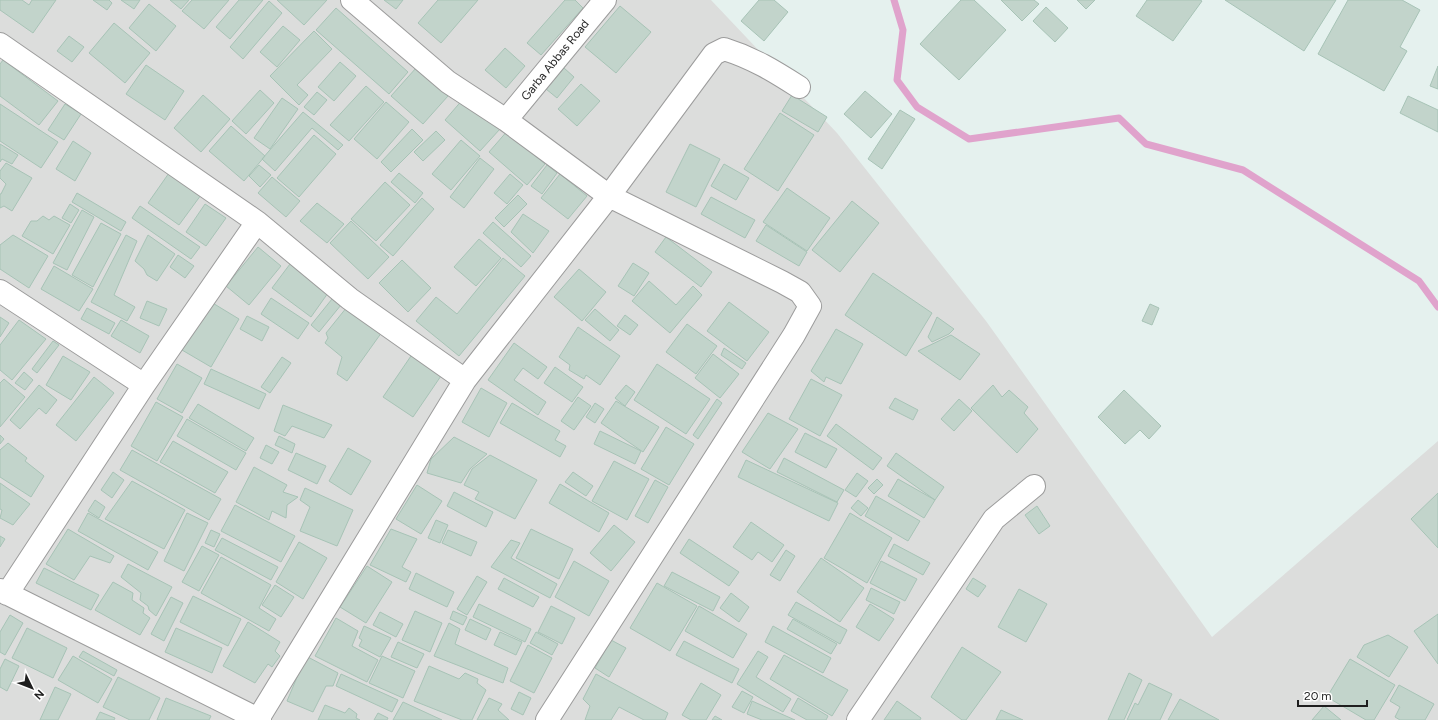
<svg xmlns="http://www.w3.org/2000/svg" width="1438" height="720" viewBox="0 0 1438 720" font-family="Figtree,sans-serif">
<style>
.residential{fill:#dcdddc}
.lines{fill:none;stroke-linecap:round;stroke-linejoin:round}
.stream{stroke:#e0a3cc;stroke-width:7}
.building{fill:#c2d4cb;stroke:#a7c3b6}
.minor-casing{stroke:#9c9c9c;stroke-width:24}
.minor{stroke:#fff;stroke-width:22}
.labels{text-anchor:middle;stroke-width:4;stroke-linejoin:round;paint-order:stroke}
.street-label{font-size:12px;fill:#1f1f1f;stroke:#fff}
</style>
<rect width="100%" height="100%" fill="#e5f1ee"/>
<path class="residential" d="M0 0H711L837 133 986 321 1212 637 1438 441V720H0Z"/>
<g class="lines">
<path class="stream" d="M894 0 903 30 897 80 917 107 969 139 1119 118 1146 144 1243 170 1419 281 1438 307"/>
</g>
<path class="building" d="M0 0H22L29 5 32 0H56L33 33 0 10Z
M93 0H109L112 3 107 10Z
M121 0H140L134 9Z
M170 0H189L181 9Z
M192 0H229L204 29 182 11Z
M239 0H263L230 39 216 27Z
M277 0H327L304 25Z
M384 0H403L396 9Z
M438 0H478L441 43 418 23Z
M565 0H575L583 8 541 55 527 43Z
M759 0H774L788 12 764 41 741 21Z
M961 0H974L1006 30 959 80 920 44Z
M1001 0H1034L1039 4 1022 21Z
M1077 0H1095L1086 9Z
M1147 0H1200L1202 1 1173 41 1136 16Z
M1225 0H1336L1304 51Z
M1348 0H1402L1420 10 1400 47 1407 51 1384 91 1318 54Z
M269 1 282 13 243 59 230 47Z
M149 4 176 26 156 51 129 28Z
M620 6 651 32 616 73 585 47Z
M1046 7 1068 28 1055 42 1033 21Z
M336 8 408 72 389 94 316 30Z
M114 23 150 53 125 83 89 53Z
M283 26 300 40 277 67 260 52Z
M314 31 332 49 297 85 308 95 299 105 270 76Z
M69 36 84 47 72 62 57 51Z
M505 48 525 66 506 88 485 70Z
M3 60 58 101 39 125 0 96V64Z
M340 62 356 76 334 101 318 87Z
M146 65 184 91 165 120 126 94Z
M1438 66V89L1430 86Z
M416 68 448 96 423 124 391 96Z
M564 68 574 77 557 98 546 89Z
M581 84 600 101 577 126 558 109Z
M366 86 384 102 349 141 330 125Z
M260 90 274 103 246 134 232 121Z
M865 91 892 114 871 138 844 114Z
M317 92 327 100 314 115 304 107Z
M203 95 230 119 201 152 174 128Z
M792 95 827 117 818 132 782 111Z
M1408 96 1438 110V132L1400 113Z
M282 98 298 109 270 149 254 138Z
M464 98 500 129 480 151 445 120Z
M386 102 409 122 377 159 354 139Z
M0 104 58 142 41 168 0 141Z
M65 104 81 114 64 140 48 130Z
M900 110 915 119 882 169 868 159Z
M303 112 343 145 338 150 312 128 275 171 262 159Z
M780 113 814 135 778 191 744 169Z
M231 126 265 156 244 181 209 151Z
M412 129 423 140 391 172 381 162Z
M509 129 515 139 545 164 527 185 489 152Z
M436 131 445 140 423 161 414 152Z
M314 135 336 154 299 197 277 178Z
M461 140 480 156 451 190 432 174Z
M73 141 91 153 75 181 56 169Z
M0 144 18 155 12 164 2 159 0 162Z
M690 144 720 159 696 207 666 192Z
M480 158 494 169 464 208 450 197Z
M6 163 32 178 12 211 4 206 0 208V194H1L6 184 0 178V171Z
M724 164 749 178 736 200 711 186Z
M259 165 271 175 260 187 249 176Z
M547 165 557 173 542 194 531 186Z
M169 173 201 195 179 225 148 203Z
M399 173 423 193 415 203 391 182Z
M510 174 523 185 507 204 494 193Z
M560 174 587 196 568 219 541 198Z
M272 177 300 201 286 217 258 193Z
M385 182 410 205 376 241 351 219Z
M787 188 830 218 807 251 763 222Z
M77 193 126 222 121 231 72 202Z
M518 195 527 204 504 227 495 218Z
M711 197 755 220 745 238 701 214Z
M422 198 434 209 393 256 380 245Z
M852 201 879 223 840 272 812 250Z
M317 203 344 224 327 243 300 221Z
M70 204 79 210 71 223 62 218Z
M205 204 226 218 206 246 186 232Z
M140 206 200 247 191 259 132 218Z
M82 210 94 217 67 270 53 263Z
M523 214 549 231 533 253 511 232Z
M43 216 49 220 54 216 70 225 53 254 22 236 31 221H37Z
M351 221 389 257 368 279 330 243Z
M493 222 531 256 521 267 483 233Z
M101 223 121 234 93 287 72 275Z
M766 225 807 252 799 266 756 241Z
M13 235 48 256 29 288 0 269V245Z
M126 235 137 241 114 295 135 307 127 321 91 302Z
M148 235 175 254 157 281 147 275 144 269 135 261Z
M666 237 712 272 701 287 655 252Z
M479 239 501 258 476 286 454 267Z
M258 247 281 266 249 305 226 286Z
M178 255 194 266 185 278 170 267Z
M503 258 525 276 459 356 416 321 436 297 457 314Z
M402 260 431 288 408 312 379 283Z
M633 263 649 273 634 296 618 286Z
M290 264 328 293 311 317 272 288Z
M54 266 93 289 79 311 41 289Z
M579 269 606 292 582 321 554 297Z
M873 273 932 313 906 356 845 315Z
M649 281 676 305 693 286 702 295 670 333 632 301Z
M271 298 309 323 298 339 261 314Z
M332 299 341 305 319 332 311 325Z
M147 301 167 309 159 326 140 318Z
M211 302 239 319 211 367 182 350Z
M729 302 769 332 747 361 707 331Z
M1150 304 1159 308 1152 325 1142 321Z
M347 307 382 332 347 381 337 374 342 357 325 343 328 338 326 333Z
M87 308 115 323 109 334 81 319Z
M595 309 619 330 610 341 585 320Z
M625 315 638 325 630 335 617 326Z
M247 316 269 327 262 341 240 329Z
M0 317 9 323 0 337Z
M937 317 954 329 949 334 932 342 928 337Z
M19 320 46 339 12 380 0 370V345Z
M121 320 149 336 140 353 111 336Z
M687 324 717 346 696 374 666 352Z
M578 327 620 356 600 385 586 375 584 379 569 370 570 365 559 357Z
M836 329 863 344 841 384 826 377 824 382 811 371Z
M951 335 980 354 960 380 918 351Z
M53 341 59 345 37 373 32 369Z
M514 343 547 367 538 379 523 368 514 380 546 402 538 415 488 380Z
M724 348 746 363 742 369 721 355Z
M413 353 443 373 413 417 383 397Z
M713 354 739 374 720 398 695 378Z
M63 356 90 372 71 400 46 385Z
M282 357 291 363 270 393 261 387Z
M177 364 202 378 182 413 157 399Z
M657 364 710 399 686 434 634 400Z
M555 367 583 387 572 402 544 383Z
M211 369 266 394 259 409 204 384Z
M24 372 33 380 25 390 15 383Z
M94 377 114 393 76 441 56 425Z
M4 379 25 397 0 427V383Z
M811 379 842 395 820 436 789 419Z
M39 385 57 400 46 414 39 408 20 429 10 420Z
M626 385 635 392 625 406 615 398Z
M993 385 1002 397 1009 390 1028 407 1024 413 1038 429 1017 453 971 408Z
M481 388 507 403 489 437 462 422Z
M1124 390 1161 426 1149 439 1140 430 1125 444 1098 417Z
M578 397 591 406 574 430 561 421Z
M895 398 918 410 913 420 889 408Z
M717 399 722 403 698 439 693 435Z
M959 399 972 411 954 431 941 419Z
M616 401 659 427 643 452 601 423Z
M156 402 183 417 157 461 131 446Z
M512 403 560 431 555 440 566 446 560 457 500 423Z
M595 403 604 409 595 423 586 417Z
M198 404 254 438 246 451 189 418Z
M283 405 332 425 324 438 292 426 285 436 274 431Z
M768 413 798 429 770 469 742 452Z
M187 419 246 453 236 470 177 436Z
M836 424 882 458 873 470 827 436Z
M666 427 694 444 669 485 641 469Z
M600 431 641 451 635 464 594 444Z
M805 433 837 449 826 468 795 452Z
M0 435 4 439 0 444Z
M279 436 295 444 292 453 275 445Z
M454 437 487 454 470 469 461 483 427 473 431 459Z
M173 441 228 472 215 493 160 462Z
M8 443 27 458 25 461 44 476 31 497 0 477V450Z
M266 445 279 452 272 464 260 458Z
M348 448 371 461 351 495 329 481Z
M132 450 221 499 209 520 120 470Z
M296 453 326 466 317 484 288 470Z
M896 453 944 487 935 500 887 466Z
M490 455 537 480 515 519 475 499 479 492 464 485 472 469Z
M784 458 844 490 837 502 777 472Z
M746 460 838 503 829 521 738 477Z
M614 461 649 479 627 520 592 501Z
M254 467 287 485 283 492 298 497 287 505 286 518 272 511 269 520 236 502Z
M113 472 124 480 112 498 101 490Z
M573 472 593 486 586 496 565 482Z
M857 473 868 481 856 497 845 490Z
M877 479 883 485 874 494 868 488Z
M898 479 935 500 924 518 888 496Z
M655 480 668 487 648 523 635 516Z
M132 481 185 510 164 549 105 519Z
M0 483 30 504 13 525 0 518 2 510 0 509Z
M560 484 609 513 599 532 549 503Z
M417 485 442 501 421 534 396 519Z
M305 488 353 510 337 546 300 531 310 507 300 500Z
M454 492 493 512 486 527 447 506Z
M1438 493V548L1411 519Z
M876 496 920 521 908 541 865 516Z
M95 500 105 507 99 518 88 511Z
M858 500 868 508 861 516 851 508Z
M235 505 295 536 281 562 221 531Z
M1037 506 1050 526 1039 534 1025 515Z
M88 513 158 552 148 570 78 531Z
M187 513 208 523 184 571 164 561Z
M850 513 892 538 867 583 824 558Z
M436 520 448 525 440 543 428 538Z
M751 522 784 545 772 562 758 552 752 560 733 547Z
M614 525 635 542 611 571 590 553Z
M68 529 114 556 110 563 90 556 74 580 46 564Z
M391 529 417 539 402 567 411 572 406 582 370 565Z
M531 529 573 549 559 579 516 558Z
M211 530 220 534 214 547 205 543Z
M448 530 477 542 471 556 442 543Z
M0 536 5 539 0 547Z
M222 538 278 567 271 580 215 550Z
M689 539 739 572 729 586 680 553Z
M511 540 520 543 511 558 557 584 550 598 491 567Z
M299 542 327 558 303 599 276 582Z
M894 544 930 563 923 575 888 556Z
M202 546 219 555 199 591 182 582Z
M786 550 795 556 780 581 770 575Z
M221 557 271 585 259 608 276 619 269 631 201 593Z
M821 558 864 588 840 622 797 592Z
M574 561 609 581 589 616 555 597Z
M881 561 917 579 905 601 870 583Z
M128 564 172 587 156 616 149 610 148 606 140 600 141 593 121 577Z
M367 566 392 582 366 623 340 607Z
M44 568 99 595 91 610 36 583Z
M672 572 720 597 713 611 664 586Z
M416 573 454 592 447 607 409 589Z
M477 576 487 582 467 615 457 609Z
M504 578 539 597 533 607 498 589Z
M973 578 986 586 978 597 966 589Z
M113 582 133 593 132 600 144 608 143 613 150 618 140 635 95 610Z
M657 583 697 606 670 651 630 628Z
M275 585 294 597 281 617 262 605Z
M871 588 900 602 894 614 866 600Z
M1019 589 1047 604 1026 642 998 627Z
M731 593 749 607 739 622 720 608Z
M193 596 241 619 228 646 180 622Z
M171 597 183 603 164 641 151 634Z
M796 602 847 630 840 644 788 615Z
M479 604 531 629 525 642 473 617Z
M870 604 894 619 879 641 856 627Z
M551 606 575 618 562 644 538 632Z
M699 606 747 634 733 658 685 631Z
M415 611 442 623 430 652 402 640Z
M453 611 467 617 463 625 450 619Z
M380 612 403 624 396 637 373 625Z
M1438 614V664L1414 631Z
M10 615 23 623 5 655 0 652V632Z
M336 618 358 631 352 646 378 660 367 682 315 656Z
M470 619 491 629 486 640 465 630Z
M793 619 837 644 831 654 787 629Z
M248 622 280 642 275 651 280 656 272 667 268 664 255 683 223 666Z
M449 623 460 629 455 644 508 668 503 683 434 656Z
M364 626 391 638 380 657 359 646 362 640 359 638Z
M773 626 831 658 823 673 765 642Z
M27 628 67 648 53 678 12 658Z
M176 628 222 648 212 673 165 652Z
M500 632 522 642 516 655 494 645Z
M536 632 558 644 552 655 530 643Z
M1388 635 1408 647 1389 677 1357 657 1364 645Z
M611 640 626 648 609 677 595 668Z
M684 641 739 669 732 683 676 655Z
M398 642 424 654 417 668 391 657Z
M528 645 552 658 534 693 510 681Z
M962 647 1001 672 966 720H962L931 697Z
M83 651 117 670 114 676 79 657Z
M758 651 768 657 756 677 791 699 783 712 737 684Z
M784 655 848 690 832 716 770 679Z
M73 656 112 679 98 703 58 680Z
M306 656 338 673 333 686H326L313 712 287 701Z
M382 656 415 671 403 698 369 683Z
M5 659 19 666 7 691 0 687V669Z
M1350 659 1395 685 1374 720H1366L1327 697Z
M429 666 459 679 465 673 478 679 477 683 486 690 472 720H462L414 701Z
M1129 673 1142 680 1124 720H1108Z
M341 674 398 700 392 712 336 686Z
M596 674 668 713 665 720H644L619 707 611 720H585L590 706 583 699Z
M118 677 160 698 149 720H130L103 707Z
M701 683 721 695 706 720H691L682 715Z
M1149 683 1172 694 1160 720H1127L1135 703 1138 705Z
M1399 685 1434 704 1425 720H1400L1395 717 1400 707 1390 701Z
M55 687 71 694 58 720H40Z
M742 691 753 697 744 713 732 707Z
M519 692 531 698 523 715 511 709Z
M166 698 211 716 209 720H157Z
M489 698 502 704 498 710 509 720H477Z
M798 698 828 716 826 720H807L791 711Z
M1180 699 1219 720H1168Z
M752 701 795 720H762L747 714Z
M897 701 921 718 920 720H884Z
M403 702 442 720H393Z
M325 705 345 713 349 708 357 714 356 718 360 720H318Z
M1324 706 1341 720H1312Z
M1001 710 1023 720H996Z
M100 712 115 718 114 720H96Z
M378 713 388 718 387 720H374Z
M715 716 722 720H712Z"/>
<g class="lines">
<defs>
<path id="minor" d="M352 0 448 82 506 120 609 196 782 282 800 292 810 306 794 335 547 720
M0 44 257 222 350 299 465 380
M506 120 605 0
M0 291 144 385
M0 590 260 720
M7 594 144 385 257 222
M258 719 465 380 609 196 714 54 724 49C753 58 774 71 799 87
M858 720 994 519 1034 486"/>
</defs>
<use href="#minor" class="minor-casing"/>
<use href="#minor" class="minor"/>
</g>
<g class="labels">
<g class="street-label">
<text transform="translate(555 60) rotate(-51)" y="4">Garba Abbas Road</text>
</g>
</g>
<g transform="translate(32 688) rotate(133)" stroke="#ffffff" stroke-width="3" paint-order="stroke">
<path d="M0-3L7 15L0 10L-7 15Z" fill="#1f1f1f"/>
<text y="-6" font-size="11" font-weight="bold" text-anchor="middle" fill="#1f1f1f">N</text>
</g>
<path d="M1298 700v6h69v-6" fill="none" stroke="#1f1f1f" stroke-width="2"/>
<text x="1304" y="700" font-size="12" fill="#1f1f1f" stroke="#ffffff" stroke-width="3" paint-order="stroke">20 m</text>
</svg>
